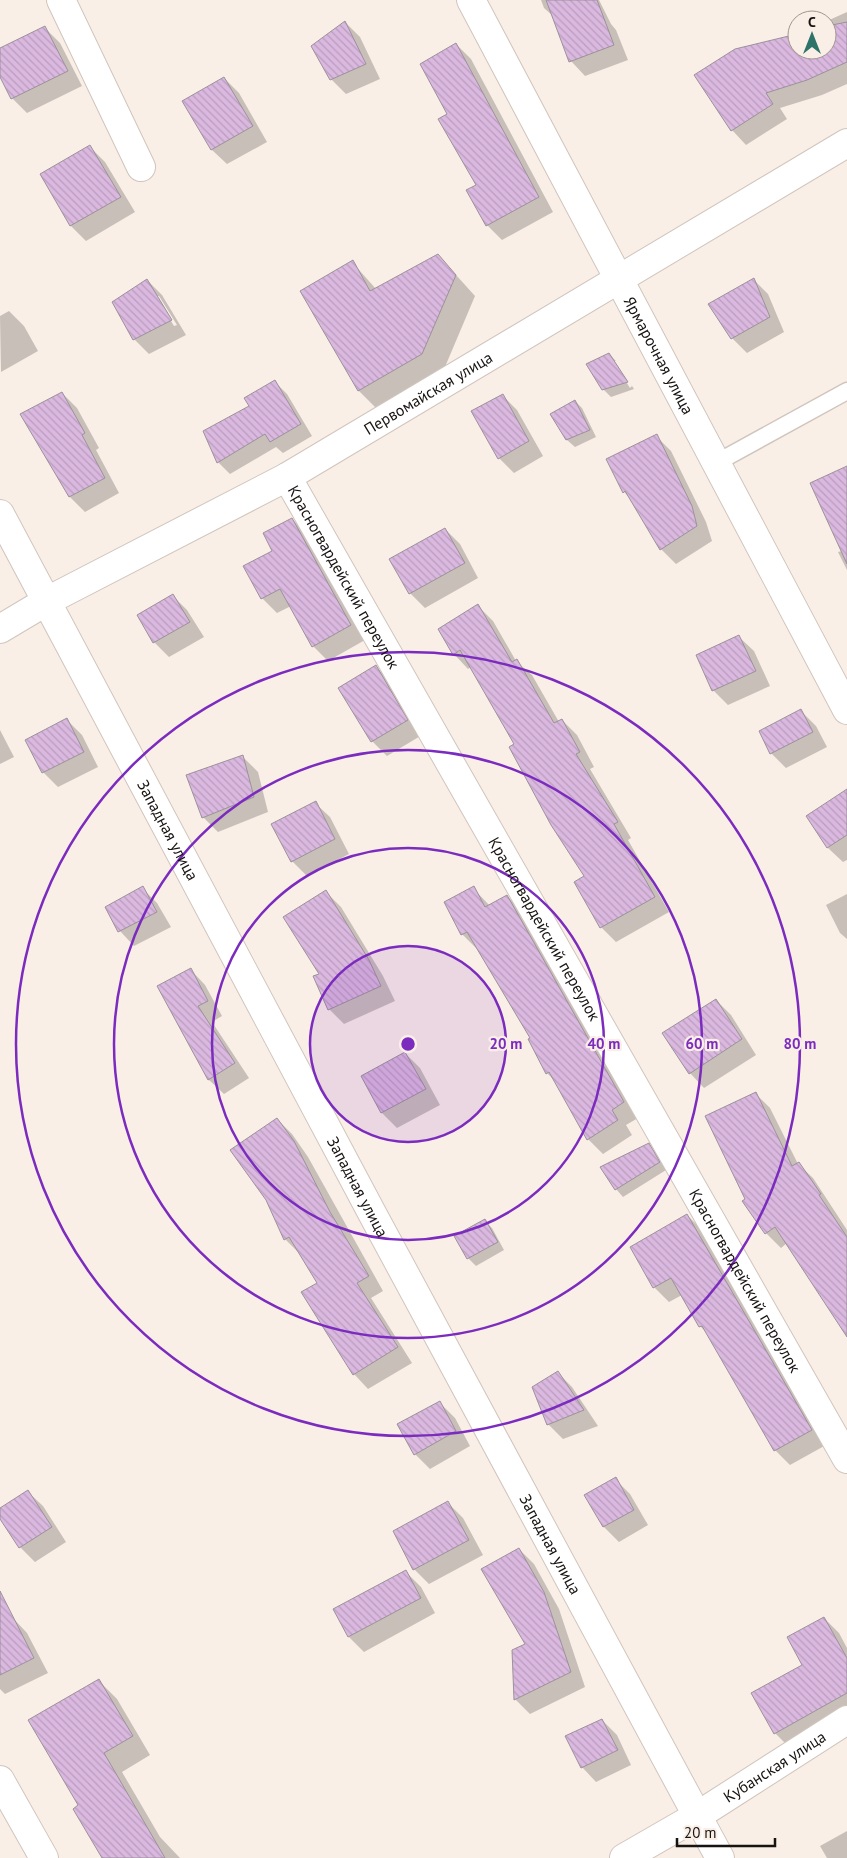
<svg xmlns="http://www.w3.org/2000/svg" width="847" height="1858" viewBox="0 0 847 1858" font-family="'PT Sans',sans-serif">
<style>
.shadow{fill:#0003;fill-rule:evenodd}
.building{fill:url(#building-back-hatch);stroke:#9a929b}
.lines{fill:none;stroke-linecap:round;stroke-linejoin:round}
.lane-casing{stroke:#d0c5bd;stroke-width:19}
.street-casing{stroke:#d0c5bd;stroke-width:30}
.secondary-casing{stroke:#d0c5bd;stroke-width:30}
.lane{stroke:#fff;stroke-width:16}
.street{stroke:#fff;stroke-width:28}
.secondary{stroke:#fff;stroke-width:28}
.ring{fill:none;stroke:#7b2cbf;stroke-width:2.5}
.labels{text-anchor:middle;stroke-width:4.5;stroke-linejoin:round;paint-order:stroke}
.street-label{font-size:16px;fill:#171311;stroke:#faefe7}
.centre{fill:#7b2cbf;stroke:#faefe7;stroke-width:2.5}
.ring-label{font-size:15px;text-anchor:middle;font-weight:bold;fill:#7b2cbf;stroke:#faefe7;stroke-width:4.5;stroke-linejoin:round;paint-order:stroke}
</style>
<defs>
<pattern id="building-back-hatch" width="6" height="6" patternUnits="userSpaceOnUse" patternTransform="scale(1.25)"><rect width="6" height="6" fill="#dab8df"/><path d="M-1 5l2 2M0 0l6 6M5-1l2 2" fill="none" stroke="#ba9dbe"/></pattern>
</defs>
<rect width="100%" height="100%" fill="#faefe7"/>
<path class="shadow" d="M541 0H599L611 24 616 30 628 60 585 76 571 61 553 16 544 8Z
M847 12V84L822 95 780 108 787 119 746 145 732 130 797 35V50H827V21Z
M345 22 360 37 380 79 346 94 331 79Z
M45 28 60 43 82 86 27 113 12 98 0 74V50Z
M456 44 471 59 553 212 502 240 487 225 477 186 448 114Z
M224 78 239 93 267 142 227 164 212 150Z
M90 147 105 162 135 212 86 241 71 226 42 175Z
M438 255 475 296 442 374 379 411 359 391 301 291 352 262 376 289Z
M753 279 768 294 784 332 747 353 732 338Z
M147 280 162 295 186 335 149 354 134 339ZM156 296H159L177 325 174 326Z
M9 311 24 326 38 351 1 372 0 316Z
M609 354 616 361H613L630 388 632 386 616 361 634 389 611 397 603 389Z
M275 382 287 394 312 436 283 453 276 447 230 474 218 462 205 431 251 407Z
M62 393 77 408 99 448 96 450 119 493 85 512 70 497 22 415Z
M502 395 517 410 543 456 514 473 499 458Z
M575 401 582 408 596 437 575 447 567 440 552 414Z
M656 436 671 451 706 522 712 541 676 564 661 549 631 499 624 492Z
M847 467V570L838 552 842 551Z
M292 519 307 534 365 640 328 661 313 646 291 606 277 613 262 598 274 552Z
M445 529 460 544 478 578 425 608 410 593Z
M172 595 187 610 204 637 169 657 154 642 138 615Z
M478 606 493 621 516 661 532 675 559 722 562 720 577 735 594 767 590 769 631 838 628 840 669 912 616 942 601 927 585 877 516 745 471 667 468 669 454 654Z
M739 637 754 651 770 686 728 705 713 690Z
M376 667 391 682 422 735 387 756 372 741Z
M801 711 816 726 827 747 786 768 771 753Z
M67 720 82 735 98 767 58 787 43 772Z
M0 730 14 757 0 764Z
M243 757 258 772 268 812 218 832 203 817Z
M847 791V860L843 862 828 848 808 817Z
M315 803 330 817 349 854 307 876 292 861Z
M142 888 157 903 171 927 134 946 120 931 107 907Z
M473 888 490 906 507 896 522 911 638 1118 626 1125 632 1135 603 1154 588 1139 556 1082 547 1073 532 1038 477 949 462 934Z
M326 892 341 907 383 976 395 1001 344 1024 329 1009 320 974Z
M847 894V939L840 933 826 905Z
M191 970 205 985 222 1016 212 1022 249 1078 224 1094 209 1080 158 987Z
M716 1000 731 1015 756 1055 704 1088 690 1073Z
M405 1053 420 1068 440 1105 397 1128 382 1113 362 1076Z
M755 1093 770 1108 798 1164 813 1178 847 1230V1336L787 1243 781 1248 766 1233 747 1199Z
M277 1119 292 1134 308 1157 383 1291 371 1298 412 1363 368 1389 354 1374 319 1284 300 1254 285 1239Z
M649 1145 656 1152 666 1170 623 1197 616 1189Z
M687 1215 702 1230 826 1445 790 1465 775 1450 709 1335 700 1326 682 1295 669 1302 654 1287Z
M485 1221 492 1228 504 1250 476 1266 468 1258 456 1237Z
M557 1372 572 1387 598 1426 563 1439 548 1424Z
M440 1403 455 1418 470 1446 430 1469 415 1454Z
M615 1479 630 1494 648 1525 619 1542 604 1527 586 1495Z
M28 1492 43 1506 66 1542 35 1562 20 1547 0 1516V1509Z
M448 1503 463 1518 483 1555 429 1584 414 1569Z
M519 1549 534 1564 559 1609 585 1687 530 1714 515 1699 513 1651 526 1645Z
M406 1572 421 1587 435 1613 364 1652 349 1637 335 1610Z
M13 1618 27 1633 48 1673 5 1694 0 1689V1624Z
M824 1618 839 1633 847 1648V1716L790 1748 775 1733 753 1693 804 1665Z
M98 1680 117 1699 150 1755 122 1772 160 1837 180 1858H103L80 1806Z
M602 1720 617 1735 631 1765 596 1782 582 1767Z
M847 1831V1858H827L820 1846Z"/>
<path class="building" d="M546 0H597L614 45 569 62Z
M345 21 366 64 330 80 311 46Z
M847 22V62L807 80 766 93 773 104 731 131 694 75 735 49 797 34V50H827V26Z
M45 26 68 71 11 99 0 77V48Z
M456 43 539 197 486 226 466 190 476 185 438 119 447 114 420 64Z
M224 77 253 126 211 150 182 101Z
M90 145 121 197 70 226 40 174Z
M438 254 456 275 422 354 358 391 300 291 353 260 370 291Z
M754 278 770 317 731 339 708 304Z
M147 279 172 320 133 340 112 302Z
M609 353 628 382 602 390 586 364Z
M275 380 301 424 270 442 265 434 217 463 203 431 249 406 244 398Z
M62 392 85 433 82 435 105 478 69 497 20 414Z
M503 394 529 441 498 459 471 411Z
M575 400 590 430 566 440 550 414Z
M657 434 692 506 697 526 660 550 625 491 623 493 606 459Z
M847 466V564L810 483Z
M292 518 351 625 312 647 280 589 261 599 243 566 272 551 263 533Z
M445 528 465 563 409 594 389 559Z
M173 594 190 622 153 643 137 615Z
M478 604 512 662 517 659 554 723 562 719 580 752 576 754 618 822 614 824 655 897 600 928 574 882 584 876 551 825 509 747 514 744 460 650 453 655 438 629Z
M739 635 756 671 712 691 696 655Z
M376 665 408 720 371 742 338 688Z
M801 709 813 732 770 754 759 731Z
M67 718 84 752 42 773 25 740Z
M243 755 254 797 202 818 186 775Z
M847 789V835L827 848 806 816Z
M316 801 335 839 291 862 271 824Z
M143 886 157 912 118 932 105 907Z
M474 886 485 907 507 895 624 1102 612 1110 618 1120 587 1140 549 1072 546 1074 528 1039 530 1038 467 932 461 935 444 902Z
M326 890 369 960 381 986 328 1010 313 976 319 974 283 917Z
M191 968 208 1001 198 1006 235 1063 208 1080 157 986Z
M716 999 742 1039 689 1074 662 1033Z
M405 1052 426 1089 381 1113 361 1076Z
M756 1092 792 1166 799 1162 821 1194 819 1195 847 1237V1337L775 1227 765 1234 742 1201 745 1199 705 1116Z
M277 1118 294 1141 330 1212 369 1276 357 1283 398 1347 353 1375 301 1292 317 1283 289 1237 284 1240 266 1200 230 1150Z
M649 1143 660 1162 615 1190 600 1167Z
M687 1214 812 1430 774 1451 702 1326 699 1327 671 1278 653 1288 630 1247Z
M485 1219 498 1242 467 1259 454 1236Z
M558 1371 584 1410 547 1425 532 1387Z
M440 1401 456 1431 414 1455 397 1424Z
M616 1477 634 1510 603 1527 584 1495Z
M28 1490 52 1527 19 1548 0 1519V1508Z
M448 1501 469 1540 413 1570 393 1531Z
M519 1548 544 1592 571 1672 514 1700 512 1650 525 1644 481 1569Z
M406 1570 421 1598 348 1637 333 1609Z
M0 1591 34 1658 0 1675Z
M824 1617 847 1658V1693L774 1734 751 1693 802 1665 787 1637Z
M99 1679 133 1736 104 1753 165 1858H102L73 1809 78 1805 28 1720Z
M602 1719 618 1750 581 1768 565 1736Z"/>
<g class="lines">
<defs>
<path id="lane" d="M716 463 847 391"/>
<g id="street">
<path d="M61 0 141 167"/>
<path id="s1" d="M471 0 847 710"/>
<path id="s2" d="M287 477 847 1459"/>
<path id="s3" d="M0 514 373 1215 720 1858"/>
<path id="s4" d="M0 629 47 601 287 477 847 143"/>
<path d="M0 1780 44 1858"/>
</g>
<g id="secondary">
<path id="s5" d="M624 1858 697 1816 847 1720"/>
</g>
</defs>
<use href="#lane" class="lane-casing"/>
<use href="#street" class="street-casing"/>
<use href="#secondary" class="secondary-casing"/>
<use href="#lane" class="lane"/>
<use href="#street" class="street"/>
<use href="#secondary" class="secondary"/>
</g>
<circle cx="408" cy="1044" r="98" fill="#7b2cbf" fill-opacity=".12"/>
<g class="ring">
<circle cx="408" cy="1044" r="98"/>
<circle cx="408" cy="1044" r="196"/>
<circle cx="408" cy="1044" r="294"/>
<circle cx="408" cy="1044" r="392"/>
</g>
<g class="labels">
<g class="street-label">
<text dy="6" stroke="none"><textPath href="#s1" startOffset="402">Ярмарочная улица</textPath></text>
<text dy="6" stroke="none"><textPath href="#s4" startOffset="489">Первомайская улица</textPath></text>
<text dy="6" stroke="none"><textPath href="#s2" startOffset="115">Красногвардейский переулок</textPath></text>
<text dy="6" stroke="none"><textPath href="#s3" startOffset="358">Западная улица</textPath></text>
<text dy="6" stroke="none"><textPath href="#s2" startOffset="520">Красногвардейский переулок</textPath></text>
<text dy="6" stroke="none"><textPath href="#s3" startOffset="762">Западная улица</textPath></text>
<text dy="6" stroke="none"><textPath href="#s2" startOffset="925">Красногвардейский переулок</textPath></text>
<text dy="6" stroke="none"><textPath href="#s3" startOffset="1168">Западная улица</textPath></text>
<text dy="6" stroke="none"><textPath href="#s5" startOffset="176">Кубанская улица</textPath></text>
</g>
</g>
<circle cx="408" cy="1044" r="8" class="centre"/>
<g class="ring-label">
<text x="506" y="1049">20 m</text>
<text x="604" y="1049">40 m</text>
<text x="702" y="1049">60 m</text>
<text x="800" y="1049">80 m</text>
</g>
<g transform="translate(812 35)"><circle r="24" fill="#faefe7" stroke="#9f9791"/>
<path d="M0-4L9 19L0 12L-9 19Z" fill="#2d7369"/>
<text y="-8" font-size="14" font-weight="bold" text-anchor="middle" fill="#171311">С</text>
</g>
<path d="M677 1838v8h98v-8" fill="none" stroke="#171311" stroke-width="2.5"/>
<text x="684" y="1838" font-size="15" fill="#171311" stroke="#faefe7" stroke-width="4" paint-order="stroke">20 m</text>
</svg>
